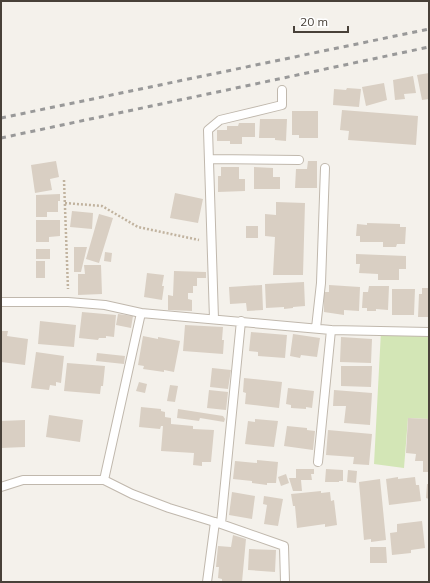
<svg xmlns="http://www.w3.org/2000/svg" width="430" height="583" viewBox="0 0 430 583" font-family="Mulish,sans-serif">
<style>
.green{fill:#d3e6b6}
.building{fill:#d9cfc3}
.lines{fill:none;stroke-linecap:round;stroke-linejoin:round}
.service-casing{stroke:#c0b8ad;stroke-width:10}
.path{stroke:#c1b39f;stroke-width:2.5;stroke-dasharray:2 2;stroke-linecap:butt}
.service{stroke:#fff;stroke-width:8}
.rail{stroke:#999;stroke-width:3;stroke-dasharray:5 5;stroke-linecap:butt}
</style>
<rect width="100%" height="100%" fill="#f4f1eb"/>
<path class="green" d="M381 331 429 332V419L408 418 404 468 374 464Z"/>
<path class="building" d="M429 73V99L422 100 417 75Z
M413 76 416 93 404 94 405 99 395 100 393 80Z
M384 83 387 100 366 106 362 87Z
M347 88 361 89 359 107 333 105 334 89 346 90Z
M342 110 418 116 416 145 348 140 349 131 340 130Z
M292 111H318V138H299V135H292Z
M260 119H287L286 141 275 140V138H259Z
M239 123H255V137H242V144H230V141H217V130H227V126H238Z
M56 161 59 177 50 179 52 190 35 193 31 165Z
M308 161H317V188H295L296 169H307Z
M221 167H239V179H245V191L218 192V176H221Z
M254 167 273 168V177H280V189H254Z
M175 193 203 199 198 223 170 218Z
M60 194V201H58V212H47V217H36V195Z
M276 202 305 203 303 275H273L275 237 265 236V214L276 215Z
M72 211 93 213 92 229 70 227Z
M99 214 113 218 99 263 86 259Z
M36 220H60V236L49 237V242H36Z
M367 223 400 224V227H406L405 244H397L396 247H383V242H360V236H356L357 224 367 225Z
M246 226H258V238H246Z
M74 247H87L81 272H74Z
M36 249H50V259H36Z
M105 252 112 253 111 262 104 261Z
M356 254 406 256V269H399V280H378V274L359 273 360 264H356Z
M36 261H45V278H36Z
M84 265H101L102 294 78 295V274H85Z
M174 271 206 272V278H197V286H193V293H188V299L192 300V311L168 310V295L173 296Z
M147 273 164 275 162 286H164L162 300 144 297Z
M304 282 305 306 293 307V308L284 309V307L266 308 265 284Z
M262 285 263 310 247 311 246 303 230 304 229 287Z
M329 285 360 287 359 311 344 310V315L324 312V292H329Z
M369 286H389L388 310 376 309V311H367V308H362L363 292H368Z
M422 288H429V317H418L419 294H422Z
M392 289H415L414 315H392Z
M82 312 116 315 114 337 106 336V338H99L98 340 79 338Z
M118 314 133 316 131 328 116 325Z
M40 321 76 325 74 347 38 344Z
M185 325 223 327 222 340H224L223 354 183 351Z
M1 331H8L7 336 28 339 25 365 1 362Z
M251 332 287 335 285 358 258 356V352L249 351Z
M293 334 320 338 317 357 301 355 300 358 290 356Z
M143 336 158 339V337L180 341 174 372 164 370V372L143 369 144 366 138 365Z
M341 337 372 339 371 363 340 362Z
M36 352 64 356 61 383 56 382V386L50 385 49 390 31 388Z
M97 353 125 356 124 364 96 361Z
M67 363 105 366 103 386H101L100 394 64 391Z
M341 366H372L371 387 341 386Z
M212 368 231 370 228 389 210 387Z
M244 378 282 382 279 408 245 404 246 393 243 392Z
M139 382 147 384 145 393 136 391Z
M170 385 178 386 175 402 167 401Z
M288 388 314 391 312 408 306 407V409L291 408V405L286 404Z
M209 390 228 392 226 410 207 408Z
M334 390 372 393 370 425 344 423 346 406H333Z
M141 407 161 409V411L165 412V417L171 418V424L193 426V429L214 430 211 462H202V466L193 465 194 453 161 451 163 426H161L160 429 139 427Z
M178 409 223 416 225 419 224 422 200 418 199 421 177 418Z
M49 415 83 420 80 442 46 437Z
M408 418 429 419V472H423V461H415L416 454 406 453Z
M255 419 278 421 274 447 245 444 248 421 255 422Z
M25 420V447L1 448V421Z
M287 426 307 428V430L315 431 313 450 284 446Z
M328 430 372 434 369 465 353 464 354 457 326 455Z
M257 460 278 462 276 483H267V485L252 483V481L233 479 235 461 257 463Z
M296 469H314V474H311L312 480H301L302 491H293L289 478H296Z
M326 469 343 470V481H339V482H325Z
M348 470 357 471 356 483 347 482Z
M286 474 289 483 281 486 278 477Z
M398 477V479L415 477 416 485H419L421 501 389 505 386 479Z
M380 479 386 540 371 542V539L364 540 359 482Z
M427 484H429V499L426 498Z
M321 491V493L330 492 331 501 334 500 337 525 325 527V524L297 528 295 506H293L291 494Z
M232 492 255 496 252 519 229 515Z
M264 496 283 499 278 526 264 524 267 505 263 504Z
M422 521 425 548 411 550V553L392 555 390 533 397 532V524Z
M233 535 246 539 242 582H222V579L218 578 219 567H216L218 546 231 547Z
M370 547H386L387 563H370Z
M249 549 276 550 275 572 248 570Z"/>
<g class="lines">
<defs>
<path id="service" d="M209 159 299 160
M1 302H68L105 305 141 313
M214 319 208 130 220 120 282 105V90
M316 328 321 283 325 168
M318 462 331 330
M104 480 132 494 169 508 221 524 284 546 285 582
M1 487 23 480H104L141 313 331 330 429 332
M221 524 241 321
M207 582 215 522"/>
</defs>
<use href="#service" class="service-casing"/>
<path class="path" d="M64 180 68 289
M65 203 102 206 138 227 199 240"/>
<use href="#service" class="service"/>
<path class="rail" d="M1 118 429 29
M1 138 429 47"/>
</g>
<rect width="430" height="583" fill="none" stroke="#484139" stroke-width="4"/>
<path d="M294 26v6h54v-6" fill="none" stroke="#484139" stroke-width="2"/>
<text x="300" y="26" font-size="12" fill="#484139" stroke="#ffffff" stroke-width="3" paint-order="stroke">20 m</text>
</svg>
